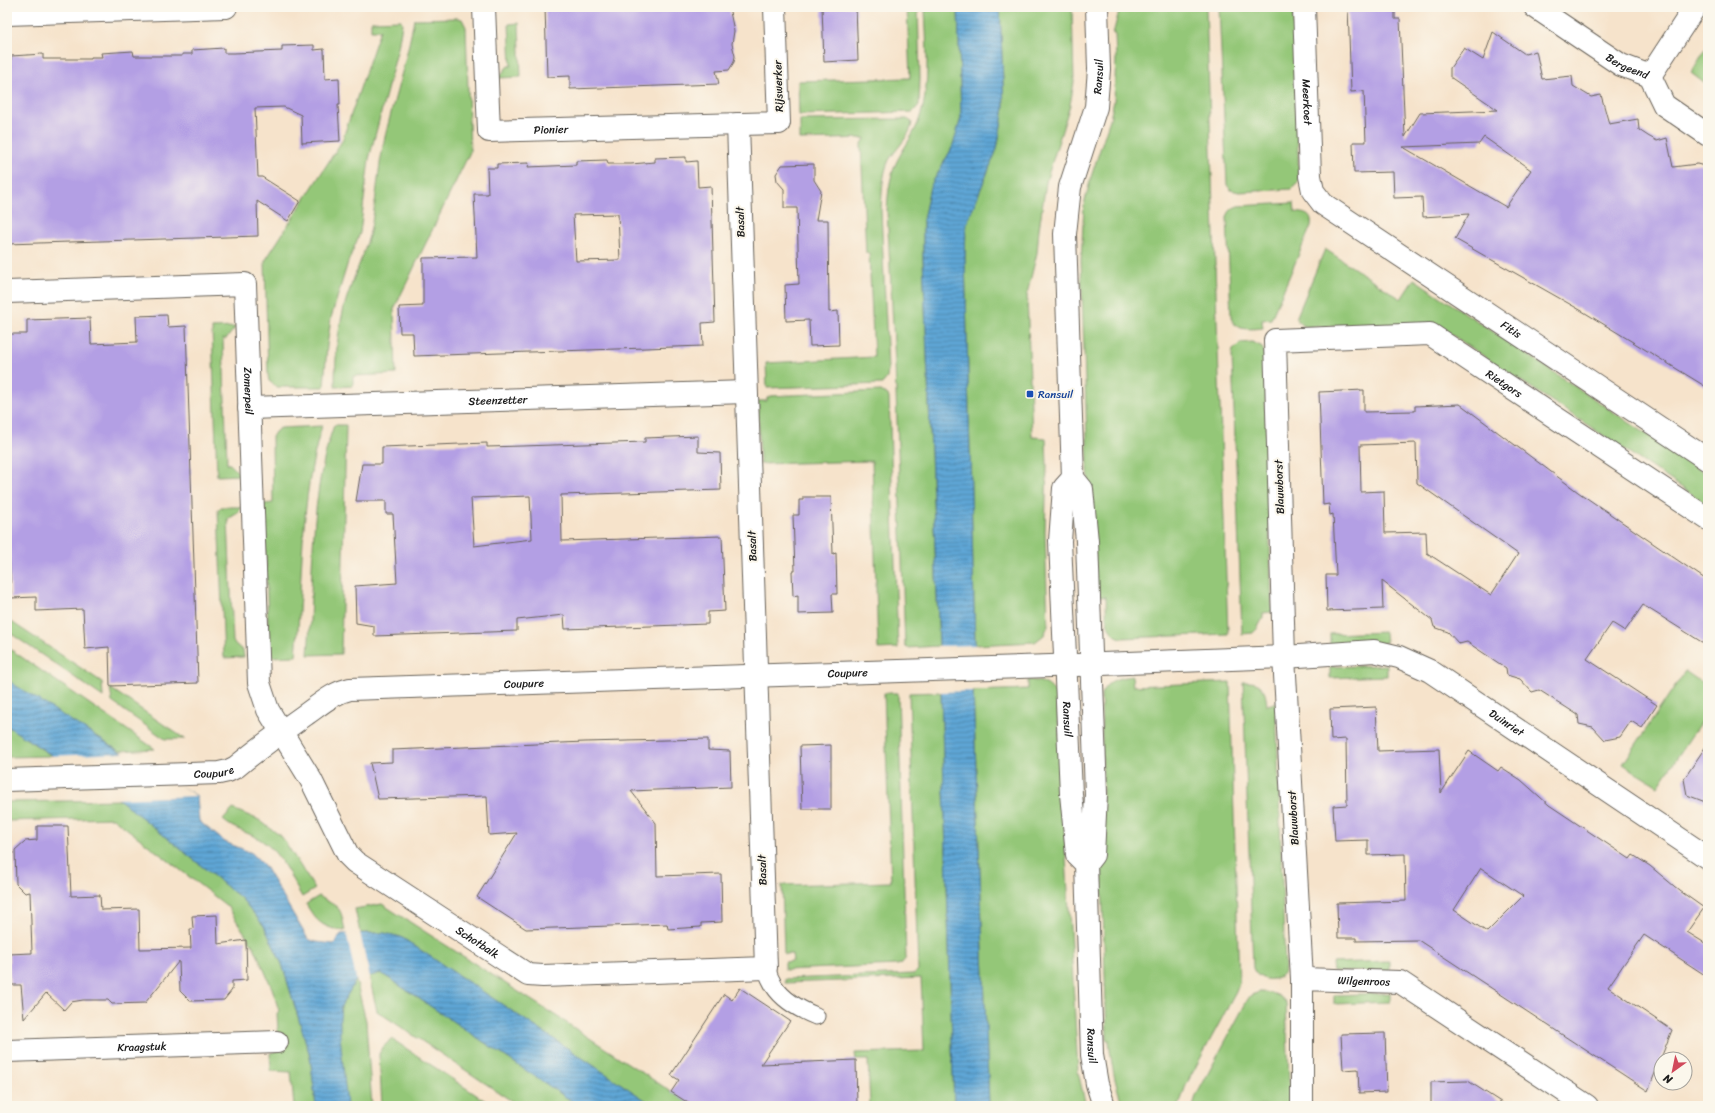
<svg xmlns="http://www.w3.org/2000/svg" width="1715" height="1113" viewBox="0 0 1715 1113" font-family="Sriracha,sans-serif">
<style>
.green{fill:#94c778;stroke:#58724a}
.water{fill:url(#water-rules);stroke:#3d6178}
.pier{fill:#f6e3cb}
.building{fill:#b39fe4;fill-rule:evenodd}
.lines{fill:none;stroke-linecap:round;stroke-linejoin:round}
.service-casing{stroke:#686259;stroke-width:19}
.minor-casing{stroke:#686259;stroke-width:24}
.tertiary-casing{stroke:#686259;stroke-width:24}
.service{stroke:#fff;stroke-width:17}
.minor{stroke:#fff;stroke-width:22}
.tertiary{stroke:#fff;stroke-width:22}
.transit-dot{fill:#1a4fb4;stroke:#fbf7ec;stroke-width:1.5}
.labels{text-anchor:middle;stroke-width:4;stroke-linejoin:round;paint-order:stroke}
.street-label{font-size:11px;fill:#1c1c1c;stroke:#fbf7ec}
.transit-label{font-size:11px;fill:#164399;stroke:#fbf7ec;text-anchor:start}
</style>
<defs>
<pattern id="water-rules" width="6" height="5" patternUnits="userSpaceOnUse"><rect width="6" height="5" fill="#5ea6d5"/><path d="M0 2.5h6" fill="none" stroke="#4d86ac"/></pattern>
</defs>
<rect width="100%" height="100%" fill="#fbf7ec"/>
<filter id="ink" filterUnits="userSpaceOnUse"><feTurbulence type="fractalNoise" baseFrequency=".025" numOctaves="2"/><feDisplacementMap in="SourceGraphic" scale="8" xChannelSelector="R" yChannelSelector="G"/><feConvolveMatrix kernelMatrix="1 2 1 2 8 2 1 2 1" color-interpolation-filters="sRGB"/></filter>
<filter id="wash" filterUnits="userSpaceOnUse"><feTurbulence type="fractalNoise" baseFrequency=".012" numOctaves="4" result="noise"/><feDisplacementMap in="SourceGraphic" scale="16" xChannelSelector="R" yChannelSelector="G"/><feGaussianBlur stdDeviation="0.9" result="paint"/><feColorMatrix in="noise" values="0 0 0 0 0 0 0 0 0 0 0 0 0 0 0 0 0 1.4 0 .05"/><feComposite in="paint" operator="in"/></filter>
<g filter="url(#wash)">
<rect width="100%" height="100%" fill="#f6e3cb"/>
<path class="green" d="M907 7H918L920 78 919 105 913 112 799 115 798 81 910 78Z
M925 7H958L961 118 952 148 930 187 923 220V258L939 646 907 648 905 646 895 363 887 211C888 195 889 179 896 163 903 148 915 134 920 117 931 85 926 41 925 7Z
M1000 7H1072L1074 82 1070 105 1046 182 1039 229 1037 253 1027 294 1032 437 1046 438 1047 465 1045 532 1048 626 1044 635 1035 642 975 645 965 258 966 225 997 149 1004 108Z
M1120 7H1206L1228 634 1121 638C1103 632 1107 612 1106 597L1096 596 1094 536 1088 470 1081 261 1084 205 1091 177 1110 119 1114 101 1116 59 1115 34H1113Z
M1219 7H1293L1299 181 1292 189 1239 192 1231 190 1227 185Z
M458 18 462 19 466 27 470 152 394 309 396 374 353 376V386L335 387C335 356 338 326 347 297 354 276 363 257 369 236 377 204 377 170 385 137 394 98 407 60 414 19Z
M401 20 402 24 398 48 369 159 360 233 348 262 331 318 327 346 324 387H277L269 381 268 375 265 261 342 141 380 30H371V21Z
M519 23 521 77 498 78 508 66H511L509 24Z
M1708 45V86L1691 73Z
M800 120 907 119 912 122C912 134 895 150 889 160 882 174 882 195 881 210L888 369 887 378 882 384 767 388 766 363 874 357 869 253H866L861 145 865 139V138L800 140Z
M1294 203 1295 212C1304 213 1313 214 1311 226L1271 319 1262 320 1263 328C1251 329 1233 332 1231 316L1227 217C1229 211 1232 208 1238 206Z
M1325 249 1401 299 1414 279 1708 475V505L1434 323 1308 327C1302 326 1296 322 1297 316Z
M236 327 226 339H223L227 464H230L241 475 217 476 212 328Z
M1252 342 1261 346 1264 351 1272 612 1263 613V618L1257 629 1253 633 1242 634 1232 355 1233 350 1240 343Z
M881 391 888 395 889 398 898 648 878 649 872 461 760 464 758 401H767V398L770 396Z
M334 425H346L341 654 308 655C314 579 308 498 334 425Z
M322 426C299 500 303 579 296 656L269 657 264 504 273 503 272 437 275 432 280 428Z
M221 507H241L238 513 228 519 233 642 243 651 244 657 224 658 218 510Z
M7 619 102 682 103 697 7 631Z
M1385 632 1386 643 1330 645V634Z
M7 647 155 749 119 751 20 689 7 680Z
M1387 665V676L1330 678V667Z
M1685 671 1708 687V711L1658 786 1623 764Z
M1132 676 1133 686 1230 682 1239 982 1236 992 1186 1085 1179 1106H1123C1115 1084 1111 1063 1109 1040H1107L1102 876 1103 786 1101 694C1108 680 1117 678 1132 676Z
M1028 680C1042 681 1049 683 1057 695L1078 1072 1086 1106H989L973 691 1028 689Z
M1243 682C1261 681 1265 687 1267 705L1276 703 1285 969C1281 983 1258 983 1253 968Z
M110 688 185 739H165L112 702Z
M941 692 954 1106H870L868 1060H856L855 1053 924 1051 921 978 785 983V979L914 974 918 970 909 693Z
M884 693H898L906 958 901 964 897 965 785 970V962L793 961 792 954H784L782 885 891 882Z
M7 726 52 756 7 757Z
M120 800 241 898 264 926 282 964 310 1056 316 1106H294L291 1072 271 1071 270 1053 279 1050 277 1013 279 1011 272 988 255 949 227 906 113 818 7 821V802Z
M233 809 259 820 282 837 315 889 302 897C290 877 281 853 261 840 248 832 234 830 223 820Z
M319 896C341 910 340 904 345 931 324 928 317 923 306 904Z
M382 904 553 1014 693 1106H654L401 937 384 933H360L355 909Z
M1389 961V971L1333 972 1332 963Z
M381 973 579 1106H519L377 1011 369 976Z
M356 980 366 1021 372 1106H347C344 1079 335 1032 341 1007 343 998 351 988 356 980Z
M1260 992C1271 993 1279 993 1286 1003L1290 1106H1193L1196 1096 1248 999 1251 995Z
M1390 993V1002L1334 1004V995Z
M392 1039 493 1106H382L379 1054 383 1047Z"/>
<path class="water" d="M958 7H1000L1004 108 997 149 966 225 965 258 975 645 973 691 989 1106H954L941 692 923 258V220L930 187 952 148 961 118Z
M7 680 119 751 197 796 199 821 225 842 252 853 264 865 308 939 316 942 334 944 341 934 384 933 401 937 654 1106H579L381 973 356 980 341 1006 340 1019V1035L347 1106H316L310 1056 282 964 264 926 241 898 120 800 7 726Z"/>
<path class="pier" d="M977 645 975 691 939 692 937 646Z
M126 753 166 776 196 796 115 799 49 756Z
M346 931H360V933L370 978 357 983Z"/>
<g id="blocks">
<path class="building" d="M545 7H729L734 31 732 44 735 56 734 62 729 70 716 71 719 84 570 89V76L547 77Z
M822 7H856L858 60 824 62Z
M1348 7H1395V19H1400L1405 137 1420 113 1498 110 1450 77V68L1464 48 1483 60 1493 32 1525 54 1536 51 1542 79 1572 76 1573 86 1591 97 1601 95 1609 124 1638 119 1639 130 1648 136 1657 141 1667 138 1673 167 1697 164 1708 167V388L1582 311 1455 239 1469 214 1423 217 1422 197 1394 198 1393 172 1354 173 1353 142H1366L1364 91 1351 92ZM1484 137 1531 170 1506 207 1403 147 1479 144Z
M314 45V50L324 49 325 79 339 78 340 105H338L340 141 302 143 301 115 284 107 255 108 258 177H262L300 201 288 221 257 201 258 236 7 244V60H11V56L43 54V59H91V57H102L101 53 133 51 134 56H182V54H192V50L224 48V53H234L282 51V46Z
M686 157V162L697 161 698 187 711 186 715 322 702 323 703 346 414 356 413 333H400L399 307 423 306V258L477 257 474 194H488L487 168H497V164L529 163 528 167 576 165V161L607 160 608 164H631L655 162V158ZM618 214 620 260 576 261 573 215Z
M814 164V180L821 191 816 220H828L829 312 838 311 839 345 810 346 809 320 786 321 785 285 799 284 797 208H784V189L777 181 776 174 782 165Z
M167 315 168 327 186 326 198 683 110 686 109 647 85 649 83 609 36 611V597L11 598 7 494V334H27V320L90 318 91 344 137 342 136 316Z
M1364 390V412L1415 411V406L1460 404 1578 492 1708 581V646L1643 605 1625 631 1612 623 1587 659 1657 705 1642 728 1631 721 1620 737 1605 740 1593 727 1579 724 1578 715 1539 690 1532 692 1520 679 1507 675 1506 668 1467 642 1459 644 1448 632 1434 627 1432 620 1382 581 1383 609 1327 611 1326 575H1336L1333 514 1330 515 1329 504 1323 505 1319 392ZM1416 443 1417 483 1518 554 1491 595 1427 553 1426 532 1385 533 1384 491 1361 492 1360 445Z
M698 436V452L720 453 721 490 561 495 562 541 722 536 725 611 708 612V624L565 629 564 615 517 620V631L374 636V626L356 623 355 586 397 583 393 514H386V501H356L362 464H382V447L487 443V447L522 446 645 442V438ZM530 496 532 539 474 546 471 498Z
M803 497H831L833 554 836 553 837 594H832L833 613 798 614V595L793 596 792 571H795L793 515H799V500H803Z
M1376 707 1378 751 1439 749 1441 793 1469 751 1498 771 1501 767 1521 780 1549 805 1630 859 1633 855 1650 866 1680 891 1704 908 1687 932 1708 945V977L1644 935 1608 987 1672 1030 1648 1091 1418 940 1356 941V938H1338L1337 903 1406 901 1405 854 1368 855V840L1335 841 1333 806 1347 805 1346 739 1331 740 1330 709ZM1481 868 1523 896 1487 932 1454 910Z
M708 739V750L730 751 731 787 631 791 656 823 657 876 721 874 722 922 701 923V927L668 929 667 924 526 929 477 897 517 833 489 835 487 796 378 799 370 763 392 762V750L585 742Z
M1708 743V803L1687 795 1684 779Z
M831 745V809H802L800 746Z
M37 826H68L71 896 100 895 101 910 139 909 140 949 191 948 190 929H193L192 916 217 915 218 944 246 940 247 980 232 981V990L224 1000 190 1001 180 991 179 961 145 1003 112 1004 108 1000H83L71 1002 64 1010 46 993 24 1019 21 985H10L9 954 32 953 30 892 25 893 16 884 15 850 25 841 37 840Z
M740 988 790 1021 761 1064 856 1060 857 1106H693L671 1092 679 1080 671 1075 724 994 732 1000Z
M1385 1033 1387 1092 1359 1093 1358 1069 1343 1070 1341 1034Z
M1468 1081 1507 1106H1431V1082Z"/>
</g>
</g>
<g filter="url(#ink)">
<use href="#blocks" fill-opacity="0" stroke="#686259" stroke-width="1"/>
<g class="lines">
<defs>
<path id="service" d="M766 968C768 974 771 981 774 986 783 1000 801 1010 816 1016"/>
<g id="minor">
<path id="s1" d="M484 7 489 131 779 123 775 7"/>
<path id="s2" d="M1304 7 1310 176 1313 191 1323 204 1708 460"/>
<path id="s3" d="M1535 7 1621 65 1650 76 1664 105 1708 135"/>
<path d="M7 14 226 7"/>
<path d="M1650 76 1695 7"/>
<path id="s4" d="M7 292 245 284 259 683 268 710 311 780 348 855 355 862 528 975 543 976 766 968 738 124"/>
<path id="s5" d="M249 408 746 392"/>
<path id="s6" d="M7 780 219 773 228 771 236 767C259 748 281 732 305 715 320 705 332 693 350 689L1050 666 1284 657 1374 651 1399 657 1430 671 1708 858"/>
<path id="s7" d="M1302 979 1284 657 1275 340 1430 334 1708 519"/>
<path id="s8" d="M7 1051 277 1042"/>
<path id="s9" d="M1302 1106V979L1400 982 1587 1106"/>
</g>
<g id="tertiary">
<path id="s10" d="M1073 478 1064 488 1060 541 1071 794 1077 855 1086 864 1092 1055 1097 1084 1104 1106"/>
<path id="s11" d="M1086 864 1093 855 1096 794 1087 541 1082 489 1073 478 1065 234 1070 187 1096 107 1099 69 1097 7"/>
</g>
</defs>
<use href="#service" class="service-casing"/>
<use href="#minor" class="minor-casing"/>
<use href="#tertiary" class="tertiary-casing"/>
<use href="#service" class="service"/>
<use href="#minor" class="minor"/>
<use href="#tertiary" class="tertiary"/>
</g>
</g>
<rect class="transit-dot" x="1026" y="390" width="8" height="8" rx="2"/>
<g class="labels">
<g class="street-label">
<text dy="4" stroke="none"><textPath href="#s3" startOffset="110">Bergeend</textPath></text>
<text dy="4" stroke="none"><textPath href="#s11" startOffset="798">Ransuil</textPath></text>
<text transform="translate(778 86) rotate(-92)" y="4">Rijswerker</text>
<text dy="4" stroke="none"><textPath href="#s2" startOffset="95">Meerkoet</textPath></text>
<text dy="4" stroke="none"><textPath href="#s1" startOffset="186">Pionier</textPath></text>
<text transform="translate(740 222) rotate(-92)" y="4">Basalt</text>
<text dy="4" stroke="none"><textPath href="#s2" startOffset="427">Fitis</textPath></text>
<text dy="4" stroke="none"><textPath href="#s7" startOffset="884">Rietgors</textPath></text>
<text dy="4" stroke="none"><textPath href="#s4" startOffset="345">Zomerpeil</textPath></text>
<text dy="4" stroke="none"><textPath href="#s5" startOffset="249">Steenzetter</textPath></text>
<text transform="translate(1279 487) rotate(-92)" y="4">Blauwborst</text>
<text transform="translate(752 546) rotate(-92)" y="4">Basalt</text>
<text dy="4" stroke="none"><textPath href="#s6" startOffset="867">Coupure</textPath></text>
<text dy="4" stroke="none"><textPath href="#s6" startOffset="543">Coupure</textPath></text>
<text dy="4" stroke="none"><textPath href="#s10" startOffset="245">Ransuil</textPath></text>
<text dy="4" stroke="none"><textPath href="#s6" startOffset="1546">Duinriet</textPath></text>
<text dy="4" stroke="none"><textPath href="#s6" startOffset="207">Coupure</textPath></text>
<text transform="translate(1293 818) rotate(-93)" y="4">Blauwborst</text>
<text transform="translate(762 870) rotate(-92)" y="4">Basalt</text>
<text dy="4" stroke="none"><textPath href="#s4" startOffset="988">Schotbalk</textPath></text>
<text dy="4" stroke="none"><textPath href="#s9" startOffset="189">Wilgenroos</textPath></text>
<text dy="4" stroke="none"><textPath href="#s8" startOffset="135">Kraagstuk</textPath></text>
<text dy="4" stroke="none"><textPath href="#s10" startOffset="576">Ransuil</textPath></text>
</g>
<g class="transit-label">
<text x="1038" y="398">Ransuil</text>
</g>
</g>
<rect width="1715" height="1113" fill="none" stroke="#fbf7ec" stroke-width="24"/>
<g transform="translate(1673 1071) rotate(213)"><circle r="19" fill="#fbf7ec" stroke="#a29f99"/>
<path d="M0-3L7 15L0 10L-7 15Z" fill="#d1495b"/>
<text y="-6" font-size="11" font-weight="bold" text-anchor="middle" fill="#1c1c1c">N</text>
</g>
</svg>
